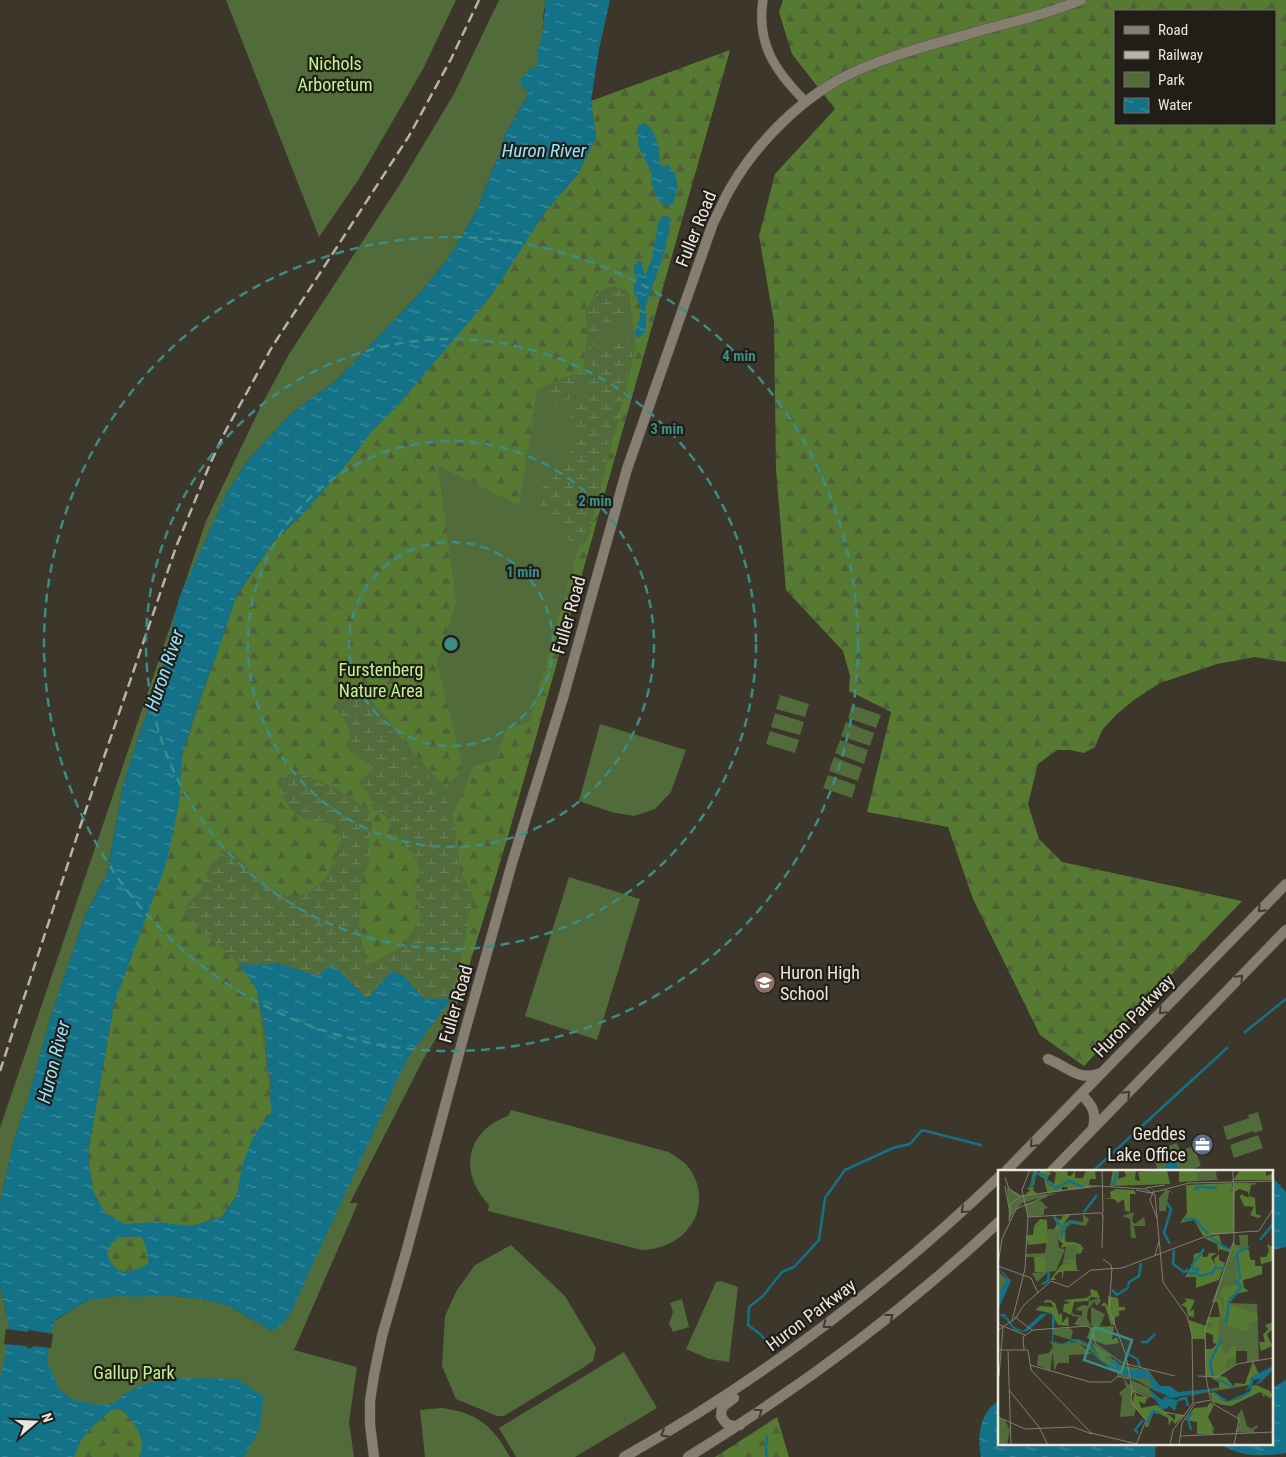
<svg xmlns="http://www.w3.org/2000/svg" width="1286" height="1457" viewBox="0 0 1286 1457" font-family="'Roboto Condensed',sans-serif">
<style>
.green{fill:#516b3a}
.forest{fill:url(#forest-firs);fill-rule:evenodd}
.wetland{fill:url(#wetland-marsh)}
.water{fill:url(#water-ripples);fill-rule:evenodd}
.pier{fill:#3d362a}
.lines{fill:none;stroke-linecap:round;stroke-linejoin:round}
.stream{stroke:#137288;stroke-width:2.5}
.tertiary-casing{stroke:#585247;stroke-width:10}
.secondary-casing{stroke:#585247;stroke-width:11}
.tertiary{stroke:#867e70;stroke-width:9}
.secondary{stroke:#867e70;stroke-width:10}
.rail{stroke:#b8b3aa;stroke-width:2.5;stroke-dasharray:10 5;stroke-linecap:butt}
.oneway{stroke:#3f3b32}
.ring{fill:none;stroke:#3b8d85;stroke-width:2.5;stroke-dasharray:9 6}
.labels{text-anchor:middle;stroke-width:4.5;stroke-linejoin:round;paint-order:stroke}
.park-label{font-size:18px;fill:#bff490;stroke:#211e18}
.street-label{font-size:18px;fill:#ebe7df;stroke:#211e18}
.poi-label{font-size:18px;fill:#ebe7df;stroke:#211e18;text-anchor:start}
.water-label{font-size:19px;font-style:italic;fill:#95e4fc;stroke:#211e18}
.inset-river{fill:none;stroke:#137288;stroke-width:2.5}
.inset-road{fill:none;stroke:#837d72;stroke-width:1}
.view{fill:#3b8d85;fill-opacity:0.15;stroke:#3b8d85;stroke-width:2.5}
.inset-edge{fill:none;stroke:#ebe7df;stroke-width:2.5}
.centre{fill:#3b8d85;stroke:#211e18;stroke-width:2.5}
.ring-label{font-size:15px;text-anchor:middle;font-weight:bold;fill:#3b8d85;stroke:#211e18;stroke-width:4.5;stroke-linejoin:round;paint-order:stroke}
</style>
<defs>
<pattern id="forest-firs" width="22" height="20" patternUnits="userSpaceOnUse" patternTransform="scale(1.25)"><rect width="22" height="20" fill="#567a32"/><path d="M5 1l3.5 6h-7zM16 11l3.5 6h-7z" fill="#4e603a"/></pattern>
<pattern id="wetland-marsh" width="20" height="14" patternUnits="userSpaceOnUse" patternTransform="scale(1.25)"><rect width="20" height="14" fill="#516b3a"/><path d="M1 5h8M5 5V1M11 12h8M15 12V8" fill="none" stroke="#6a8056"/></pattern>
<pattern id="water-ripples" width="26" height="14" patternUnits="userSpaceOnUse" patternTransform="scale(1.25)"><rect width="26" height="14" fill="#137288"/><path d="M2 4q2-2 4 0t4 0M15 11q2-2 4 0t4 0" fill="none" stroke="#418d9e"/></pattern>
</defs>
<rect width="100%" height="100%" fill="#3d362a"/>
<path class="green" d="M226 0H456L423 69 359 179 319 237Z
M499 0H546C545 7 542 16 544 23L538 66 528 70 523 87 529 93 506 133 500 154 491 173 477 210 449 257 420 293 338 379 292 413 248 460 227 493 202 548 173 627 161 675 138 738 123 786 107 874 86 913 50 1019 29 1096 14 1140 0 1203V1128L206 521 260 408 289 354 400 184 455 92Z
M730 50 507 838 470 822 493 879 490 898 458 1002 423 1060 350 1203H358L294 1350 357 1367 349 1422 354 1457H0V1286L9 1327 56 1320 88 1300 91 1224 157 1234 166 1295 208 1300 229 1306 272 1331 407 1059 450 999 257 990 265 1031 268 1070 271 1079 270 1100 222 1217 192 1226 157 1222 88 1153 114 1004 182 756 198 703 219 648 352 458 372 431 399 404 519 251 545 212Z
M780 695 809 704 805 717 776 709Z
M852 705 881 715 876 728 848 718Z
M775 713 804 722 800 735 771 727Z
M846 722 874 733 870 746 841 736Z
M600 724 686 750 671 792 655 809 634 816 611 812 579 801Z
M770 731 799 740 795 753 766 744Z
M840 740 868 750 864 764 835 753Z
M834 757 862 768 858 781 829 771Z
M828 775 856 785 852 798 823 788Z
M569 877 640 899 597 1040 525 1016Z
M511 1110 669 1152C676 1157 685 1162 690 1169 715 1208 686 1249 642 1250L488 1211 489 1205C458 1173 466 1131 508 1116Z
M1258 1112 1263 1130 1254 1133 1253 1131 1227 1140 1223 1127 1249 1118 1248 1115Z
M1258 1135 1263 1148 1234 1158 1230 1145Z
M1177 1143 1181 1154 1186 1152 1185 1149 1194 1146 1201 1166 1188 1171H1155L1154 1169 1157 1168 1152 1151Z
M511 1245 565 1296 596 1348 593 1361 581 1369 504 1416H497L456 1399 442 1366 445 1316 457 1290 475 1265Z
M721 1281 738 1287 729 1362 709 1359 686 1349 716 1282Z
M682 1299 689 1327 673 1332 669 1324 673 1312 670 1303Z
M624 1352 657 1408 575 1457H516L499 1428Z
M441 1408C477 1412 493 1426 510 1457H425L420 1410Z"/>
<path class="forest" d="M783 0H1286V662L1255 657 1217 664 1160 683 1134 700 1117 714 1102 730 1095 747 1084 753 1070 750H1057L1038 764 1028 804 1039 839 1062 862 1242 901 1084 1066 1040 1035 973 899 948 827 867 812 891 712 849 691 850 676 843 651 786 590 776 470 774 322 759 236 775 174 835 109 792 54 779 12ZM1115 11H1275V124H1115Z
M730 50 508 836 458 1002 451 999 466 915 456 866 452 816 474 766 496 759 506 730 530 721 577 552 588 539 636 347 629 294 614 286 587 335 583 372 560 379 537 390 519 505 438 466 456 601 437 663 463 767 446 789 397 734 389 722 338 712C350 725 351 732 348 749L371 765 374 770 361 779 360 784 367 790 374 810 385 816 392 828 416 857 420 874 416 897 421 918 402 947 366 966 359 924 360 887 370 859 368 844 372 825 335 788 305 775 293 773 335 825 342 837 329 873 316 932 214 941 239 963 257 990 272 1112 254 1135 237 1195 222 1217 191 1226 124 1224 104 1212 92 1189 88 1153 114 1004 167 861 182 756 236 597 273 542 301 516 371 432 491 296 545 212 578 174 596 137 591 101Z
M122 1237H142L148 1254V1264C129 1273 116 1278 107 1254L112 1242Z
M120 1409C134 1421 148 1438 139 1457H74L79 1444 86 1433 111 1410Z
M777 1417 789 1457H715Z"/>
<path class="wetland" d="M614 286 623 289 627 294 629 308 623 324 602 338 590 349 586 375 573 397 555 406 547 404C543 382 567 376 583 372 590 352 586 330 585 309L598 292Z
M624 332 634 348 621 405 619 421 609 444 600 491 589 532 581 547 575 549C568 533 555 522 541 512L539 499 544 485 554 468 570 452 573 438 569 415 585 395 591 374 593 354 598 347Z
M352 694 364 695 375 704 389 722 398 746 411 764 424 771 444 793 456 829 457 846 460 869 475 901 468 915 465 944 451 999H424L404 976 394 971 387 976 367 999 345 975 327 968 318 976 279 963 255 965 239 963 187 918 185 912 186 906 201 890 209 866 218 860 221 851C235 849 241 860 248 869 261 883 281 900 301 895 311 892 325 881 330 871 332 866 333 861 336 857 343 841 344 840 335 825 326 823 316 822 307 820 293 816 280 797 278 784L285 776 293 773 305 775 318 782 335 788 368 809 372 825 368 844 370 859 360 887 359 924 366 966 402 947 421 918 416 897 420 874 416 857 399 839 385 816 374 810 370 796 360 784 361 779 374 770 371 765 348 749C350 742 351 731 348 724 344 714 338 717 336 703L342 697Z"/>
<path class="water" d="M546 0H610L599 49 591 101 596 137 578 174 545 212 491 296 399 404 372 431 352 458 301 516 273 542 236 597 219 648 198 704 182 756 179 803 167 861 114 1004 88 1153 92 1189 104 1212 124 1224 157 1222 192 1226 222 1217 237 1195 242 1166 254 1135 272 1112 270 1100 271 1079 268 1070 265 1031 257 990 239 963 255 965 279 963 318 976 327 968 335 966 367 999 387 976 393 971 404 976 424 999H451L407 1059 291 1312 283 1324 272 1331 229 1306 208 1300 165 1295 136 1297 120 1296 88 1300 55 1320 51 1333 47 1362 59 1389 73 1400 100 1405 114 1403 122 1396 139 1386 153 1382 182 1378 237 1379 264 1397 259 1430 244 1457H139C148 1438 134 1421 120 1409L111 1410 86 1433 79 1444 74 1457H0V1378L5 1358 9 1327 0 1286V1203L14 1140 29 1096 50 1019 86 913 107 874 123 786 138 738 161 675 179 598 227 493 248 460 292 413 338 379 420 293 449 257 477 210 491 173 500 154 506 133 529 93 523 87 519 79 526 75 528 70 538 66C535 51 543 38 544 23 544 15 545 8 546 0ZM122 1237H142L148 1254V1264C129 1274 116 1278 107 1254L112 1242Z
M644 123C658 131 660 151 660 166L669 165C681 182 678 186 673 205H663L656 197 651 181 652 174 638 145V126Z
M662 216H668L671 221 665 250 646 306V331L639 338 635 335C636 326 642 316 640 306 637 294 629 292 637 279L633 267 638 261H641L645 276 652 258 658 223Z
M1173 1152 1179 1170 1163 1171 1162 1168 1167 1166 1164 1155Z
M1272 1172 1274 1179 1286 1192V1247L1272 1250Z
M1286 1380V1453C1263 1457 1240 1457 1220 1444L1189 1445 1184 1443H1272V1388Z
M1000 1400V1443H1156L1155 1457H981C977 1436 980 1411 1000 1400Z"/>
<path class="pier" d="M6 1329 28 1332 29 1330 53 1334 51 1348 33 1346 32 1348H27V1346L4 1344Z"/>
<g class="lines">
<path class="stream" d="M1245 1032 1286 999
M1093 1171 1227 1048
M772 1348 760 1334 748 1325 749 1307 763 1296 782 1272 794 1267 819 1240 825 1198 845 1170 893 1148 910 1144 922 1130 981 1145
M767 1457 766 1449 767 1437"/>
<defs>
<path id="tertiary" d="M763 0C756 44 776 72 805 101"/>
<path id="secondary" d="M1048 1059C1069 1067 1078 1082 1101 1073
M1081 1094C1092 1105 1097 1112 1093 1128
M1006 1171 1286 884
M1052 1171 1286 930
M734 1398 722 1407 721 1416C726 1425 730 1427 740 1425
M374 1457 370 1424V1401L374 1375 382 1336 407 1249 462 1042 512 863 563 698 627 469 713 223C719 212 724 199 730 189 758 140 805 94 856 71 899 52 945 41 990 28 1021 20 1052 12 1081 0
M624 1457C761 1380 886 1285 1000 1176
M688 1457C800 1388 904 1311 1000 1221"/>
</defs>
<use href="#tertiary" class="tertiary-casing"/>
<use href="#secondary" class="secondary-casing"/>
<use href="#tertiary" class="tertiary"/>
<use href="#secondary" class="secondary"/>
<path class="rail" d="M0 1071 79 830 176 547 210 464 225 432 272 347 409 136 451 59 479 0"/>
</g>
<defs><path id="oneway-chevron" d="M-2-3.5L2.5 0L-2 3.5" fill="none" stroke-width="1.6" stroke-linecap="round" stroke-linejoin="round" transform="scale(1.25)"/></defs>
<g class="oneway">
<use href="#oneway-chevron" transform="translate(1261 909) rotate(134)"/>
<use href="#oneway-chevron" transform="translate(1240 978) rotate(-46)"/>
<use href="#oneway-chevron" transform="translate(1162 1011) rotate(134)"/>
<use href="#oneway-chevron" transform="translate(1127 1094) rotate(-46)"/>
<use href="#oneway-chevron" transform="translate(1033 1144) rotate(134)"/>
<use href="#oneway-chevron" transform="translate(964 1210) rotate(138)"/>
<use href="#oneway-chevron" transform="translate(890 1317) rotate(-38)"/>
<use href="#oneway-chevron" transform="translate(826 1325) rotate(143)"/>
<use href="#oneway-chevron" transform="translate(759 1412) rotate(-34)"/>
<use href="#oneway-chevron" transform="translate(664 1434) rotate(149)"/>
</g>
<g class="ring">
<circle cx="451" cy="644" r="102"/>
<circle cx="451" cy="644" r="203"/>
<circle cx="451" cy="644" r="305"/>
<circle cx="451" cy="644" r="407"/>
</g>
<defs>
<symbol id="school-disc" viewBox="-11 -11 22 22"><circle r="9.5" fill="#8d6e63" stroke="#211e18"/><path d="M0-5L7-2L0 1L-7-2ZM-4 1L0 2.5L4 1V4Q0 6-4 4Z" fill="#fff"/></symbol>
<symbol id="office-disc" viewBox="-11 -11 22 22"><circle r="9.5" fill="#5c6f8a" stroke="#211e18"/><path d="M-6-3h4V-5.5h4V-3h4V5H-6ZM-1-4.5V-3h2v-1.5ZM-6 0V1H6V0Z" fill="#fff"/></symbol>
</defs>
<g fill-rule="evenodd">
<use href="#school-disc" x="752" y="970" width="25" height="25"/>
<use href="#office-disc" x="1190" y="1132" width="25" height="25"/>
</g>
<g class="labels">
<g class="park-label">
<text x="335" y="70">Nichols<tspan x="335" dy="21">Arboretum</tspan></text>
<text x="381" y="676">Furstenberg<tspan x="381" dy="21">Nature Area</tspan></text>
<text x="134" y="1379">Gallup Park</text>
</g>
<g class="street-label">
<text transform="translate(696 229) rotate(-68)" y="6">Fuller Road</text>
<text transform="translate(569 615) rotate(-74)" y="6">Fuller Road</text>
<text transform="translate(456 1004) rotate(-74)" y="6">Fuller Road</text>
<text transform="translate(1134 1016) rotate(-46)" y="6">Huron Parkway</text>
<text transform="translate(811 1315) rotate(-37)" y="6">Huron Parkway</text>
</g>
<g class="poi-label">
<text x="780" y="979">Huron High<tspan x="780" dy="21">School</tspan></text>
<text x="1186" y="1140" text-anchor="end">Geddes<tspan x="1186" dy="21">Lake Office</tspan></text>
</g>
<g class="water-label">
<text x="544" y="157">Huron River</text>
<text transform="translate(164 670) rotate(-71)" y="7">Huron River</text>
<text transform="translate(53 1062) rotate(-76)" y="7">Huron River</text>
</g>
</g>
<g transform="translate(998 1170)">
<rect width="275" height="275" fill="#3d362a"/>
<path d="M199 0H217L220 10 199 11ZM9 17 24 26 60 23 24 33 11 49ZM168 19 176 23 171 22 168 41H161V28ZM42 30 50 38 46 39V45L30 47 27 34ZM136 42 134 51 137 54 146 47 147 51V56H136L138 68H133L132 49 124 46ZM85 44 91 49 88 56 71 53 67 61 68 67 64 68 63 63 60 69 61 78 67 79 58 101 50 102 39 112 34 103 47 102V87H28V84L47 83 50 59H64V55L72 50 85 52ZM241 65H250V85L257 95 251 97V103H257V107L245 110 231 133 259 134 261 190 249 192V181H238V194L221 206 236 218 216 221 211 219 228 216 214 209 207 179H214L219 174 215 173V165L207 162 210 147H222V133L214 132 236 72 237 75H242ZM69 72 83 74 84 83 78 84V100L64 96ZM0 101 9 110 0 125ZM92 125V131L101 128 103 131 99 136 96 132 90 139 89 148 93 156 92 157 78 155 76 154 81 147 74 146 73 137 75 144 84 146V141L77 140 84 135 90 136ZM71 158 75 160 73 170 54 164 55 159ZM74 170H81L92 177 100 189 116 201H120L103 190 93 172 122 195 150 200 162 216 159 221 166 226 183 228 207 221H215L182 228 168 227 140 211 121 205 120 209 119 203 101 190 90 178ZM51 171 60 174 79 172 94 184 71 185V193H60L56 201 55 183 50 185 55 176ZM125 208 131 215 134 210 151 218 157 229 137 221 132 227 138 239 136 246 122 247 124 227 121 223 128 217ZM244 239 249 256 253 259 259 255 260 258 256 259V263L237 262 241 255 239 246ZM0 248 7 250 12 260 9 275H0Z" fill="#516b3a"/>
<path d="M36 0H39L35 20 39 24 49 22 46 8 41 6 42 0 53 2 49 9 56 14 58 3 53 0H69L70 6 74 5 77 0V8H85L88 0H97L98 9H92L91 15 103 16 70 20 69 17H64V21L26 26 32 20 28 18 35 17 33 10ZM115 0H121L120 9 128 6 126 0H138L137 10 142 11 140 2 169 0 172 14 112 16ZM181 0H199V11L181 12ZM235 0H268V6L275 3V10H235L241 2ZM234 13 235 20 230 21H235L236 13H257L259 14 253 15 251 26 257 28 258 44 264 46 260 48 252 45 256 37 246 36 242 27 243 24 251 28 250 22 241 19 237 22 236 63 205 66 196 50 182 53 189 43 188 15ZM118 19 136 20 138 24H132V42L127 41 126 29 120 33 116 29H105L113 28 112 22ZM73 44 64 56 68 72H77L86 78 80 84 78 74 62 78 65 74 60 69 64 59H56L59 54 55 47 63 50 65 45ZM42 49 49 50 50 73 30 75 28 65H35L36 56ZM221 65 224 75 230 79 232 77V82L221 79V90L227 93 221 110 198 118V107H187L195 94 196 84 204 82 205 87H209L211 83H219L213 87 217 95 216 89 221 84 219 74 206 68ZM236 72 238 78 251 80 252 90H257V96H264V104L245 110 246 118 251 121 232 125 228 133 259 143 260 150 251 153 249 161H245L226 154 228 149 222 147 220 174 224 175V183H231L233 176 238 177V187L228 191V201L221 206 228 207 236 217 237 213 247 214 255 191 261 204 253 208 252 215 225 219 221 217V209L208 206 207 179H214L219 174 215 173V165L207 162V169H194L191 150 214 158 215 154 208 152 210 147H222L219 128H222L226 140V127H222L225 118 239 114 238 85 233 88 236 79 233 82ZM269 74 275 77 274 91 263 94 262 87H268L271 81ZM36 87H47V102H37ZM69 89 78 92 79 100 84 101H66L64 109V102H61L56 107 58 110H52L63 95 77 93 69 92ZM92 119 99 121 102 128 92 127 90 131 76 132 73 145 65 141 66 134 73 133 65 130 88 128 93 125ZM110 126 120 128 121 137H127V140L121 141V146L117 147V155H113L107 136H103L106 132 110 136ZM186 128 197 130 192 142 196 139V147L190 146 188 137 183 135 189 131ZM47 130H52L57 133 61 145 64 143V153L70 146 71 156 60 155 53 143 37 140 42 136 56 137 52 132 46 133ZM275 152V159L269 164 274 176 263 181 261 172H267L265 165 270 159 267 155ZM116 156 114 170 119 167 121 173 108 175 89 168 93 157ZM93 172 115 187 110 186 106 188H113V190L110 188 108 190 116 193 119 198 103 190ZM258 215 272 221 275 226V231V227L271 228 267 225 266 227 263 223 273 227 262 222 233 236 225 235 215 232 212 223 216 222 229 232 243 228 254 220V216ZM137 221 139 226 149 227 147 234 141 231 143 238 159 235 177 250V245H186L177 254 174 250 171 256 170 248 156 241 150 257H147L148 251 134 234ZM212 232 216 235 210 247 217 261 214 259 216 264H199V252L187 250 196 238 209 237Z" fill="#567a32"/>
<path d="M93 137 107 144 102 156H93ZM55 182 52 201 39 195 40 185Z" fill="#516b3a"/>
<path d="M0 96 13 111 0 140V125L9 110ZM53 143 57 147 55 171 64 174 75 169H81L94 176 103 190 117 198 118 195 112 193 116 189 122 195 120 201 124 196 129 200H148L162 216H172L180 222 212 219 230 231 252 221V217L247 223 255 206 275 196V200L262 213 258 214 263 209 255 210 254 220 250 225 230 232 224 231 214 221 173 228 154 218 150 207 139 209 115 200 100 189 93 178 81 170 65 175 54 172V144H49L30 161 25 162 16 160 6 147H0L8 148 0 144H7L16 157 25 161 43 144ZM151 219 164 230 166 227 180 230 177 241 171 236 168 239H163Z" fill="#137288"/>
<path class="inset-river" d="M113 13 116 14 119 0M32 17 38 3 48 6 50 13 58 18 71 11 85 17M196 20 200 17 219 18M169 33 173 39 166 63 172 74M86 42 99 25M56 46 65 60 63 68M186 49H197L210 64M66 58 73 52 80 53M211 66 231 80M262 70 275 54M176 80 175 94 186 102 189 100 192 104 198 103 202 106 214 103 218 97 226 99M198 102 200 99H195L194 95 206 79M44 114 50 111 51 102M130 116 131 112 141 106 143 93M114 120 119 125 131 117M228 154 231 132 243 117 239 113 242 108 239 83 251 77M143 172H149L157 164M130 184 139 189 142 197M215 206 212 192 224 168M220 209 236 218M180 230 188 228 190 236M149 253 155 241 160 243M193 260 190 249 194 243M140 263 137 260 145 250"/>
<path class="inset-road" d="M104 0 105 43M235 0 236 70 207 159 208 207 212 228 217 235 241 249 236 275M7 7 11 19 22 26 100 16 147 19 157 25 165 112 189 146 194 164 195 233 175 260 172 275M7 16 11 38M147 18 167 15M138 20 153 23 191 13 275 11M156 20 152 30 159 48M30 47 98 43H104L105 47M11 51 13 34 22 27M104 78 105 45M157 86 161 71M105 89 113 95 114 100M0 94 4 69 18 39 49 26M0 96 33 108 40 123M114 99 111 139 128 185 134 220 133 232 148 250 138 275M17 147 34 160M14 151 27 99 30 47 24 20 32 0M0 154 27 165M0 160 17 149 26 135 53 111 70 117 93 100 124 98 214 64 261 61 275 39M0 180H30L33 200 93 263 139 274M26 180 25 167 35 160 89 156 95 160 97 173 124 193 177 206M10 181 13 275M32 195 92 212H113L120 206 131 209M1 206 5 157M200 206 219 207 239 194 275 188M11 220 41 257 50 275M134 220 151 228M166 242 187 246M0 247 27 259 75 257 94 264M182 266 275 262M181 275 184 253 197 233 213 230"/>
<path class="view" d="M97 157 134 170 123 203 86 190Z"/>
<rect width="275" height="275" class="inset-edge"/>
</g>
<circle cx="451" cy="644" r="8" class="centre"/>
<g class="ring-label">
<text x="739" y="361">4 min</text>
<text x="667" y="434">3 min</text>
<text x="595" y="506">2 min</text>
<text x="523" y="577">1 min</text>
</g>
<rect x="1114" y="10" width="162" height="115" fill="#211e18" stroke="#726e68"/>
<rect x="1124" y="26" width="25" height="8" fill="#867e70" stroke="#726e68"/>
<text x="1158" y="35" font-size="15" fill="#ebe7df">Road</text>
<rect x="1124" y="51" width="25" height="8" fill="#b8b3aa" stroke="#726e68"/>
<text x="1158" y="60" font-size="15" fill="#ebe7df">Railway</text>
<rect x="1124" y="72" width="25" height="15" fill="#516b3a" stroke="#726e68"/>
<text x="1158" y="85" font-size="15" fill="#ebe7df">Park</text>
<rect x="1124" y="98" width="25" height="15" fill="url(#water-ripples)" stroke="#726e68"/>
<text x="1158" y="110" font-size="15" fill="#ebe7df">Water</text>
<g transform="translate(35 1422) rotate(71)" stroke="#211e18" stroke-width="4" paint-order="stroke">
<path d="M0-4L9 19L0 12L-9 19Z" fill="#ebe7df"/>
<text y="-8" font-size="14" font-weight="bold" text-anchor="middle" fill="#ebe7df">N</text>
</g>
</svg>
